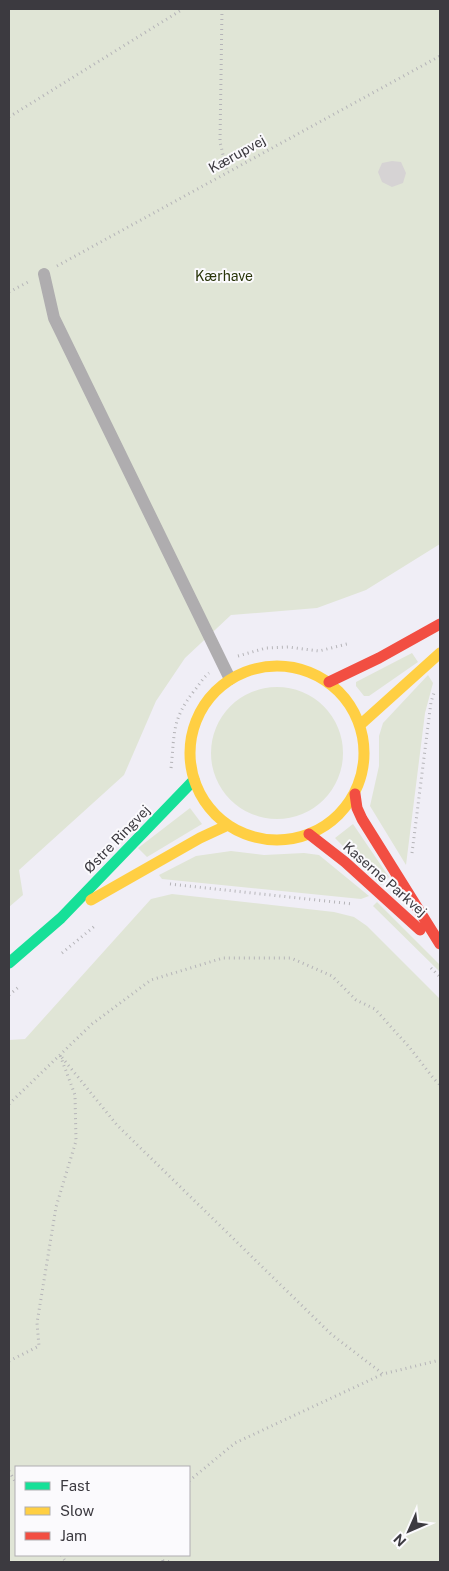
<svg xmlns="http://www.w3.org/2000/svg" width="449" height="1571" viewBox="0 0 449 1571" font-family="'Public Sans',sans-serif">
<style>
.green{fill:#e0e5d6;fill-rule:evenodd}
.building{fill:#d6d3d4}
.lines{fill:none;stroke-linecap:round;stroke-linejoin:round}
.path{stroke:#b5b4b8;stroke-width:3;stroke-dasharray:1 4;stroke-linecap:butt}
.lane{stroke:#afadaf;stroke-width:12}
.fast{stroke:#16e098;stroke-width:11}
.slow{stroke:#ffcf43;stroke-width:11}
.jam{stroke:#f24e42;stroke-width:11}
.labels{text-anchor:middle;stroke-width:4;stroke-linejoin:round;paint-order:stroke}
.street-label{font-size:14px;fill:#3c3a40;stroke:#fbfafd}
.park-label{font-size:14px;fill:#283408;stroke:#fbfafd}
</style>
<rect width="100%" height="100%" fill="#f0eef6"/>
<path class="green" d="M9 9H440V544L366 590 317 608 231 615 185 658 156 701 124 775 19 870 23 895 9 907Z
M412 653 418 662 369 696H364L356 686V682Z
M428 675 433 683 425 713 406 865 370 806 379 766V736L383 723Z
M211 753a66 66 0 1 1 132 0a66 66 0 1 1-132 0Z
M190 808 202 824 147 857 138 848Z
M353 824 389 877 381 885 335 838Z
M231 851 264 855 304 853 319 855 369 896 361 899 162 879 159 875 196 856Z
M172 894 334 912 354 917 367 926 440 999V1562H9V1040L25 1039 151 899ZM16 1467H189V1555H16Z
M377 902 440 965V972L373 906Z"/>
<path class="building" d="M392 161 401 162 406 173 403 183 392 187 382 182 378 172 382 163Z"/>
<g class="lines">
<path class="path" d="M222 9 220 142 227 172
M9 117 183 9
M57 266 440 56
M9 292 30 281
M238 656 266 648 288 647 319 651 347 644
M171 768C175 733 171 721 194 691 199 685 203 678 209 673
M412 853 431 702 434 693
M170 884 353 904
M62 953 96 925
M431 968 440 977
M9 995 20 986
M9 1104 92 1024 151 980 223 958H291L332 976 356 1000 375 1009 410 1048 434 1079 440 1085
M9 1361 39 1346 37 1323 56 1207 76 1141 75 1095 60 1055 117 1125 331 1334 383 1374 440 1360
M9 1471 16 1483
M189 1481 235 1443 383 1374
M61 1555 66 1562
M162 1555 163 1562
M163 1561 172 1562"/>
<path class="lane" d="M44 274 54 318 230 679"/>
<path class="fast" d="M9 963 61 918 194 780"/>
<path class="slow" d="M190 753a87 87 0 1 1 174 0a87 87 0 1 1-174 0Z
M360 725 440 653
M91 900 200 838 228 825"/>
<path class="jam" d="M329 682 379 658 440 624
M355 794 357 808 362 819 440 944
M309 834 345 862 420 930"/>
</g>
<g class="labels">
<g class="street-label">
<text transform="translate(237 154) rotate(-29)" y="5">Kærupvej</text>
<text transform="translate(117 839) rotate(-46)" y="5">Østre Ringvej</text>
<text transform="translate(385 879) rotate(41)" y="5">Kaserne Parkvej</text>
</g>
<g class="park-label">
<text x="224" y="281">Kærhave</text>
</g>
</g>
<rect width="449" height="1571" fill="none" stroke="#3c3a40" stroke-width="20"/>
<rect x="15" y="1466" width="175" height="90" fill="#fbfafd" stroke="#afadb1"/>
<rect x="25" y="1482" width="25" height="8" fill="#16e098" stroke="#afadb1"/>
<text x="60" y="1491" font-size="15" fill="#3c3a40">Fast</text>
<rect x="25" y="1507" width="25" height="8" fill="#ffcf43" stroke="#afadb1"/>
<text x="60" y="1516" font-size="15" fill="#3c3a40">Slow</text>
<rect x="25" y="1532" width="25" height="8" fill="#f24e42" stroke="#afadb1"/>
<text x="60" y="1541" font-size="15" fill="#3c3a40">Jam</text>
<g transform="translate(409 1531) rotate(225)" stroke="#fbfafd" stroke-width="4" paint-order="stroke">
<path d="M0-4L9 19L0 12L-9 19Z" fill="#3c3a40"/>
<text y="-8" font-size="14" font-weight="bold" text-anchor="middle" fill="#3c3a40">N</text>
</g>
</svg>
